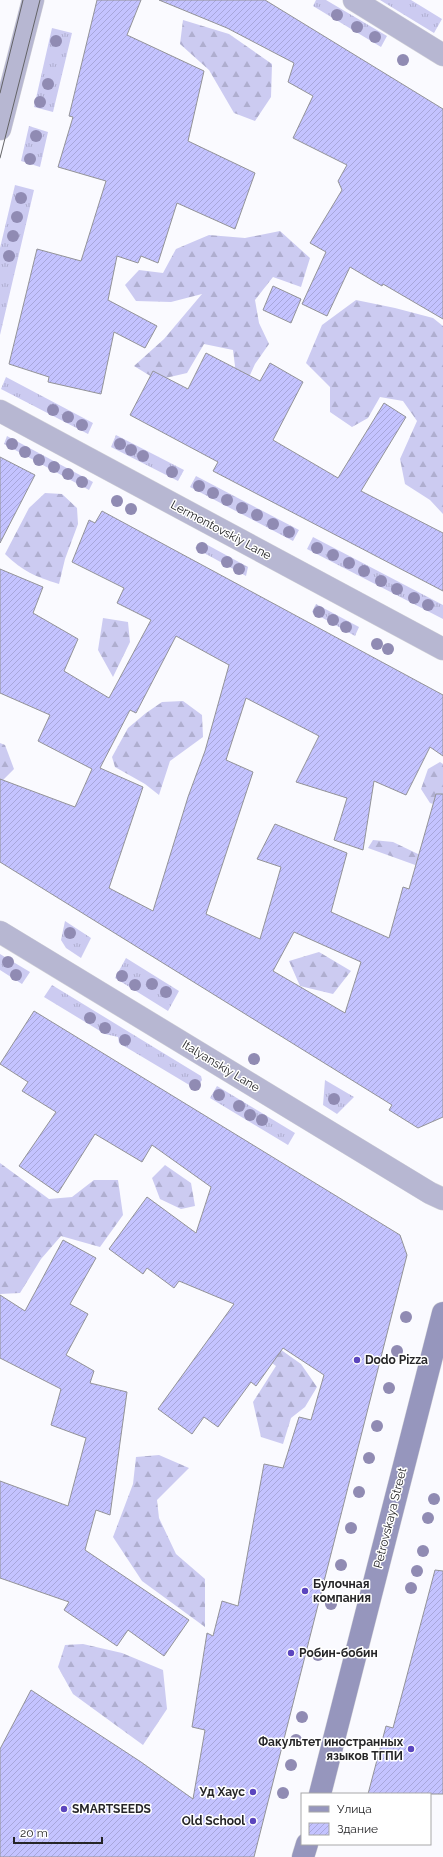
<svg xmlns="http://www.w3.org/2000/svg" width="443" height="1857" viewBox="0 0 443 1857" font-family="Raleway,sans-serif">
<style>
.grass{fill:url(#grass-tufts)}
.forest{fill:url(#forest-firs)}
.building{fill:url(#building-hatch);stroke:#939398;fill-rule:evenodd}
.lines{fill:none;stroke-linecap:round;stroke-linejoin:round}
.minor-casing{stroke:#d4d4d8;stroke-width:23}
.secondary-casing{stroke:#d4d4d8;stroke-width:23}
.minor{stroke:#b7b7d2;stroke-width:22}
.secondary{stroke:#9696bd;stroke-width:22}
.tram{stroke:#636366;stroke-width:1}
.tree{fill:#908bb3}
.poi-dot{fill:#5b45be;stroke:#fff;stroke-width:1.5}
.labels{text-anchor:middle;stroke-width:3;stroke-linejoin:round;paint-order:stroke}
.street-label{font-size:12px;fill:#252527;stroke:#fff}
.poi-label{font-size:12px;font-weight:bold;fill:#252527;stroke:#fff;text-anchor:start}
</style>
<defs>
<pattern id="grass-tufts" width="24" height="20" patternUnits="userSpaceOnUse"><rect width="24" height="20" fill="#cccbf1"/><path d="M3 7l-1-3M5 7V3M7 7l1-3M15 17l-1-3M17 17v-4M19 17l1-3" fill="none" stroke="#afaecf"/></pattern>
<pattern id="forest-firs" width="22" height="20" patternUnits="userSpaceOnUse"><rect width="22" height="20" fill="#cccbf1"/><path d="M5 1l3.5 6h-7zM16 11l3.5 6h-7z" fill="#afaecf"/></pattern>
<pattern id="building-hatch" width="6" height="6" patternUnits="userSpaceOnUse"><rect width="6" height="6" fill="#c4c3ff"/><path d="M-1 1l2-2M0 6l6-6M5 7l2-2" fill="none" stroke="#a8a7db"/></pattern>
</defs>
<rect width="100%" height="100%" fill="#fafaff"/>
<path class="grass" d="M316 0H326L387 36 381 47 313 6Z
M380 0H411L442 19 434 33Z
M52 28 72 33 53 112 34 107Z
M29 126 48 132 40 167 21 161Z
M15 185 34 190 0 335V248Z
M6 377 93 423 88 434 1 389Z
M116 435 184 470 178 481 111 447Z
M7 436 93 482 89 490 4 444Z
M196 476 299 530 293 541 190 487Z
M313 537 443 605V619L307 549Z
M202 542 248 567 246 576 195 548Z
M316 604 359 627 355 636 312 612Z
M65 921 91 938 81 958 66 948 61 940Z
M0 954 30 972 22 984 0 970Z
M126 958 179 991 168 1011 115 978Z
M52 985 201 1076 202 1080 196 1089 119 1043 118 1037 105 1034 44 997Z
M325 1080 354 1097 337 1114 323 1105Z
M217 1086 295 1133 288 1145 210 1098Z"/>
<path class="forest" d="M183 20 229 34 272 64 271 97 255 121 234 113 209 70 180 44Z
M280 231 310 258 301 287 273 277 255 300 259 323 269 344 255 364 245 386H229L235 366 233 350 204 344 187 373 157 380 134 366 164 339 202 294 171 302 136 301 125 285 139 270 163 273 176 249 209 235 245 238Z
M356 300 395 308 433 318 443 326V514L430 500 405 484 400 459 417 421 403 401 380 397 368 418 352 427 330 412V387L306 363 322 325Z
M45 493 62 494 77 508 78 524 65 559 59 584C34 576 24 572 5 554L29 508Z
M103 618 128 622 130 642 113 677 98 650Z
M183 701 202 715 203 737 170 761 159 795 145 784 115 767 112 757 128 728 146 713 162 702Z
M0 743 5 745 14 769 2 781H0Z
M440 762 443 764V807L430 803 421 789 428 769Z
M373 840 393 842 418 854 443 861 418 866 368 848Z
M319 952 351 971 333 994 300 986 289 961Z
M0 1163 49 1199 72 1197 94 1180H118L123 1215 100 1247 61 1236 41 1259 20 1293 0 1294Z
M165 1165 191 1183 195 1206 181 1209 160 1199 152 1178Z
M224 1317 240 1321 301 1364 317 1387 305 1407 291 1418 283 1444 261 1437 253 1402 276 1366 232 1333Z
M159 1455 189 1468 157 1500 159 1518 176 1554 205 1579V1627L142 1581 113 1537 133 1484 136 1457Z
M83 1644 122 1653 163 1670 167 1709 143 1745 73 1694 58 1667 65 1645Z"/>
<path class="building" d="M97 0H141L127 35 204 71 188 141 255 173 235 229 177 203 158 263 141 256 138 263 117 256 108 300 157 326 145 348 114 332 101 394 48 382 49 377 9 364 37 249 81 261 106 181 58 167 73 117 69 116Z
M159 0H265L443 109V319L383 284 382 286 350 267 327 316 302 304 326 252 310 243 342 190 338 181 347 165 293 138 313 96 288 82 294 63 227 28Z
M273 286 301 299 291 323 263 310Z
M206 353 260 381 270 363 303 382 273 440 338 478 384 403 406 417 361 491 443 533V591L213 471 218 462 130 415 153 371 188 389Z
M0 457 35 475 0 543Z
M102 511 443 695V756L430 747 406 795 374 781 363 850 334 840 347 798 296 782 319 736 246 698 226 760 253 772 206 914 260 939 281 867 257 859 275 824 347 853 331 912 389 938 403 887 409 889 436 794H443V1117L418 1128 389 1110 392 1105 0 862V779L75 807 92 769 38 741 50 715 0 693V569L43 587 33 613 78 639 64 671 109 698 151 620 117 603 124 588 72 562 89 520 95 523ZM176 636 229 665 205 751 188 797 153 911 109 888 143 787 100 768 130 710 136 713ZM294 932 361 962 345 1013 273 971Z
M34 1011 400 1235 407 1255 254 1857H0V1749L31 1690 141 1762 193 1799 205 1730 192 1727 207 1633 213 1636 222 1601 238 1606 264 1464 283 1468 299 1417 311 1420 324 1375 283 1348 256 1386 251 1382 218 1427 204 1417 192 1434 158 1409 234 1304 179 1281 174 1288 147 1268 143 1274 109 1249 147 1197 196 1233 211 1187 152 1145 142 1162 95 1134 58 1193 19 1166 56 1112 22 1091 28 1082 0 1064Z
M63 1240 96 1258 70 1304 88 1314 66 1355 94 1371 90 1383 127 1392 110 1515 96 1510 85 1550 189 1620 164 1656 128 1630 117 1646 64 1610 69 1602 0 1578V1481L68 1506 86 1438 51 1425 61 1389 0 1358V1295L25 1311Z
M435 1570 443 1571V1794H368L386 1726 393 1728Z"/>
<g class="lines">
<defs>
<path id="minor" d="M354 0 443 55
M0 129 33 0
M0 411 443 649
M0 932 430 1193 443 1199"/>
<path id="secondary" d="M320 1794 443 1313
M303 1857 307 1844"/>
</defs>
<use href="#minor" class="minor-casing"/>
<use href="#secondary" class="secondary-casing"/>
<use href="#minor" class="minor"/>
<use href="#secondary" class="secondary"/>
<path class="tram" d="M0 93 23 0
M0 158 40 0"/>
</g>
<g class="tree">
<circle cx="337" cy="15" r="6"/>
<circle cx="357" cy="27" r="6"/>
<circle cx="375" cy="37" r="6"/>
<circle cx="56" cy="41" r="6"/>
<circle cx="403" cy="60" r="6"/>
<circle cx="48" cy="84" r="6"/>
<circle cx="40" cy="102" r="6"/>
<circle cx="36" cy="136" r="6"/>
<circle cx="30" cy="159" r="6"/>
<circle cx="21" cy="198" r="6"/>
<circle cx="17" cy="217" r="6"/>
<circle cx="13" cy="236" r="6"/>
<circle cx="9" cy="256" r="6"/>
<circle cx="53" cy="410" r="6"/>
<circle cx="68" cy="417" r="6"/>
<circle cx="82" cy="425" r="6"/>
<circle cx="12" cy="444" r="6"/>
<circle cx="120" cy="444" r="6"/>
<circle cx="131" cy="450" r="6"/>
<circle cx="25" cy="452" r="6"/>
<circle cx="143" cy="456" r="6"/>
<circle cx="39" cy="460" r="6"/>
<circle cx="54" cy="467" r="6"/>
<circle cx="172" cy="472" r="6"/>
<circle cx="68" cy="474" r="6"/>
<circle cx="82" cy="482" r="6"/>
<circle cx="199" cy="486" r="6"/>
<circle cx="213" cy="493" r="6"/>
<circle cx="227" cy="500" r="6"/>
<circle cx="117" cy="501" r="6"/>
<circle cx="242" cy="508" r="6"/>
<circle cx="131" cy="509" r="6"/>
<circle cx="257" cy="515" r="6"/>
<circle cx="273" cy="524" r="6"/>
<circle cx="289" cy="532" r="6"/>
<circle cx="202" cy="548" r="6"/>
<circle cx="317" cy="548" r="6"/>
<circle cx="333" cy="555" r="6"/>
<circle cx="227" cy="562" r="6"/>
<circle cx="349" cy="563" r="6"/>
<circle cx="239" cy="569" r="6"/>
<circle cx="364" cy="571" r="6"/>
<circle cx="381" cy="581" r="6"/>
<circle cx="397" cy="589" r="6"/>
<circle cx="414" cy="598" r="6"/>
<circle cx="428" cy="605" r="6"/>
<circle cx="319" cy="612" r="6"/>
<circle cx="333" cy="620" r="6"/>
<circle cx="346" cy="627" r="6"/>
<circle cx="377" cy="644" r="6"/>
<circle cx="388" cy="649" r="6"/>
<circle cx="70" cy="933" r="6"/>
<circle cx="8" cy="962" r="6"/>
<circle cx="16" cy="975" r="6"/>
<circle cx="122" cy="976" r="6"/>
<circle cx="152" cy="984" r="6"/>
<circle cx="135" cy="985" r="6"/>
<circle cx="166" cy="992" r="6"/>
<circle cx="90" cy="1018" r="6"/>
<circle cx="105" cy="1028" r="6"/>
<circle cx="125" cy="1040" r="6"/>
<circle cx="254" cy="1059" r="6"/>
<circle cx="195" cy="1085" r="6"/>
<circle cx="219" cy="1095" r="6"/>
<circle cx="334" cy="1099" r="6"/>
<circle cx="239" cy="1106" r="6"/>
<circle cx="250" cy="1115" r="6"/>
<circle cx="262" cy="1120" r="6"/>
<circle cx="406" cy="1317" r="6"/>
<circle cx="397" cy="1351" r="6"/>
<circle cx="389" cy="1388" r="6"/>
<circle cx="377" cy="1426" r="6"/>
<circle cx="369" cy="1458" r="6"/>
<circle cx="359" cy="1492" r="6"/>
<circle cx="434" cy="1499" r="6"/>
<circle cx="428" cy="1518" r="6"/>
<circle cx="351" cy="1528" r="6"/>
<circle cx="423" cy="1551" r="6"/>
<circle cx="341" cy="1565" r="6"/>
<circle cx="417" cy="1571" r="6"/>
<circle cx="411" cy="1588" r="6"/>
<circle cx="331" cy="1604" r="6"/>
<circle cx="318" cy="1655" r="6"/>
<circle cx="302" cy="1717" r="6"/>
<circle cx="296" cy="1740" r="6"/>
<circle cx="291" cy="1765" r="6"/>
<circle cx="283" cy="1793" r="6"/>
</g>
<g class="poi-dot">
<circle cx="357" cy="1360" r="4"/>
<circle cx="305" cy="1591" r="4"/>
<circle cx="291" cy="1653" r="4"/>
<circle cx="411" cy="1749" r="4"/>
<circle cx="253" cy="1792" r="4"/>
<circle cx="64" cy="1809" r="4"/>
<circle cx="253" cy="1821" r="4"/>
</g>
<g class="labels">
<g class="street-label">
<text transform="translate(221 530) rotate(28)" y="4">Lermontovskiy Lane</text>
<text transform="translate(221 1066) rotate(31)" y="4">Italyanskiy Lane</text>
<text transform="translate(390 1518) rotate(-76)" y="4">Petrovskaya Street</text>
</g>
<g class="poi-label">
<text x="365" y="1364">Dodo Pizza</text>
<text x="313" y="1588">Булочная<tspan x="313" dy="14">компания</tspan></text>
<text x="299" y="1657">Робин-бобин</text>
<text x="403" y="1746" text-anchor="end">Факультет иностранных<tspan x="403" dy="14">языков ТГПИ</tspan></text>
<text x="245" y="1796" text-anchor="end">Уд Хаус</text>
<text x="72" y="1813">SMARTSEEDS</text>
<text x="245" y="1825" text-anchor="end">Old School</text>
</g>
</g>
<rect x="301" y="1793" width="130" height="52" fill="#ffffff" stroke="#a8a8a9"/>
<rect x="309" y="1806" width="20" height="6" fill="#9696bd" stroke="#a8a8a9"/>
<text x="337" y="1813" font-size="12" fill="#252527">Улица</text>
<rect x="309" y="1823" width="20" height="12" fill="url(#building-hatch)" stroke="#a8a8a9"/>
<text x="337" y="1833" font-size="12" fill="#252527">Здание</text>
<path d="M14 1837v6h88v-6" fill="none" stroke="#252527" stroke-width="2"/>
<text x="20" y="1837" font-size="12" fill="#252527" stroke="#ffffff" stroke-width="3" paint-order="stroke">20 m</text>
</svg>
